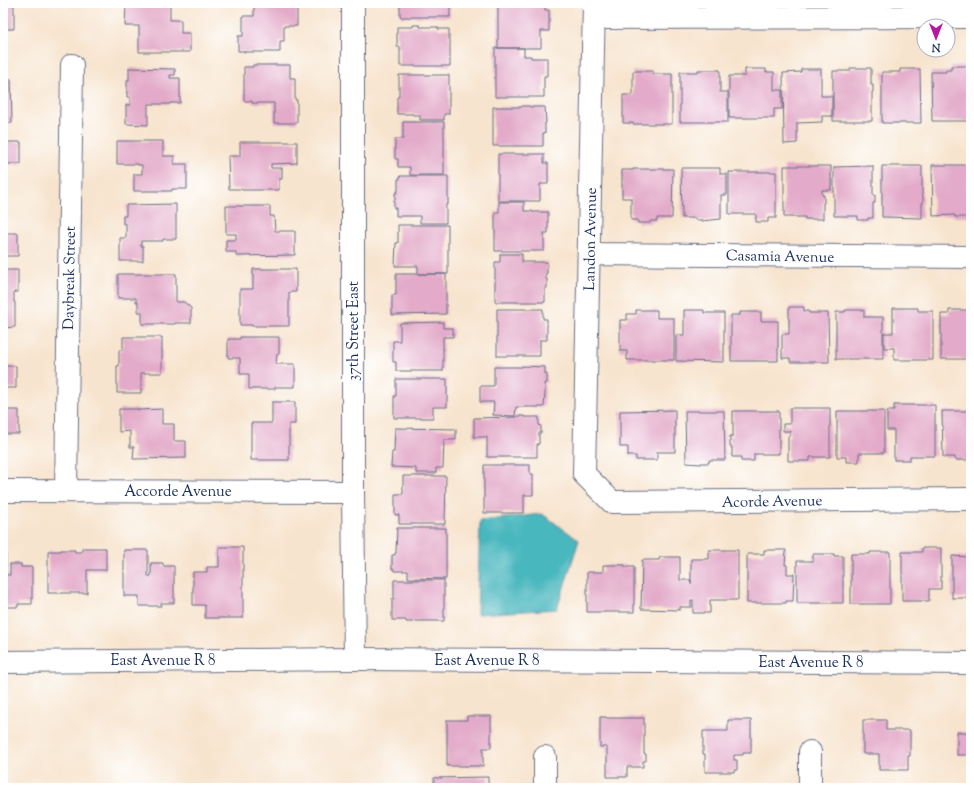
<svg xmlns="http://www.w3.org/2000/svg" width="974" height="791" viewBox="0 0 974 791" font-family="'Sorts Mill Goudy',serif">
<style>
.water{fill:#48b7be;stroke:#32738e}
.building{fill:#e3aac9}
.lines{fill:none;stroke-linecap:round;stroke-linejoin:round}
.street-casing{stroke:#686e85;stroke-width:24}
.secondary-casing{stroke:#686e85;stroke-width:24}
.street{stroke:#fff;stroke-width:22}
.secondary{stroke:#fff;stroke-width:22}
.labels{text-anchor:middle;stroke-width:3.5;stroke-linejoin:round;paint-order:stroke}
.street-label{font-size:15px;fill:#1b2f5e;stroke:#fff}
</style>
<rect width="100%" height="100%" fill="#fff"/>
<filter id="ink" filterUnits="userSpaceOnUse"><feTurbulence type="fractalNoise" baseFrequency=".025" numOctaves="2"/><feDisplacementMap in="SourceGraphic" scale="8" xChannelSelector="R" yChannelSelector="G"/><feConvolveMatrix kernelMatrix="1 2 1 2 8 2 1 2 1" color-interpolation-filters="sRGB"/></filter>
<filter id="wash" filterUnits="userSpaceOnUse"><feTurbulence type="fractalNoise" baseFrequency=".012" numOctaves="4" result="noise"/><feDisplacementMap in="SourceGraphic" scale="16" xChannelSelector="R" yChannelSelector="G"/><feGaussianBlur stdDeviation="0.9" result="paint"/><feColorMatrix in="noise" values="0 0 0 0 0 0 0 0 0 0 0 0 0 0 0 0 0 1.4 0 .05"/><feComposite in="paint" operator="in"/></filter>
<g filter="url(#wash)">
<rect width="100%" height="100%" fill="#f7e4ce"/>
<path class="water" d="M542 514 579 540 557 609 477 614 480 521Z"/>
<g id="blocks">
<path class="building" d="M254 3H297V26H284V41H280V52H244V51H238V36H243V16H254Z
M400 3H450V17H400Z
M498 3H545V10H549V31H541V48H498Z
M3 5H14V29H3Z
M126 5H170V20H181V33H190V52H139V26H125Z
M413 25H420V27H438V29H449V39H450V66H400V47H397V27H413Z
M495 48H524V56H531V58H547V76H544V97H495Z
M253 65H290V78H295V100H297V123H274V103H252V101H244V67H253Z
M3 66H7V79H11L12 123H3Z
M951 66H970L971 121H932L931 72H946V70H951Z
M129 68 175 69V75H170V78H180V103H170V104H148V125L126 124V105H130V97H127V80H129Z
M850 68H871V85H873V92H872V121H833V71H850Z
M745 69H766V72H774V90H782V109H774V118H729V76H745Z
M801 69H821V96H832V116H822V122L797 123V143L784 144 783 73 801 72Z
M900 69H920L921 123H882V72H900Z
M698 70H720V92H728V122H680V72H698Z
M633 71H653V74H672V124H633V123H623V95H633Z
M399 75H449V114H444V120H420V115H413V114H397V97H399Z
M522 106H530V107H545L546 123H545V133H543V146H493V107H522Z
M403 122H444V175H410V167H398V159H395V139H403Z
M117 141H163V156H174V164H187V189H172V191H134V174H142V165H138V164H117Z
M3 142H21V164H3Z
M240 142H297V163L271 164V168H282V179H279V190H242V189H229L228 156H240Z
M498 154H544V163H548V184H540V201H498Z
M932 165H971V217H955V215L933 216Z
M784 166H831V190H822V195H824V203H823V219H805V217H784Z
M873 166V195H875V203H873V218H868V220H858V216H834V167Z
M882 166H922V196H923V203H922V218L882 217Z
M681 168H720V174H727V195H721V219L702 221V220H695V218H682Z
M633 169H673L672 218H657V221H650V223H638V220H631V198H622V170H633Z
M729 172H776V218H768V222H756V214H729Z
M400 176H448V204H446V223H420V216H396V208H394V200H395V193H397V191H398V179H400Z
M499 202H524V211H532V212H548V233H544V251H495V212H499Z
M176 204V239H163V241H141V246H143V261H120V238H126V224H123V216H126V205Z
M226 206H270V216H274L275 231H295V255L236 256V252H226V240H236V234H226Z
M398 225H448V274H418V266H395L396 243H398Z
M3 233H18V256H3Z
M500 254H522V262H547V273H546V279H547V288H545V302H495V262H500Z
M253 269H296V292H289V326H252V325H240V289H253Z
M3 270H18V292H14V302H15V327L3 328Z
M118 274H176V302H184L191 308V323H175V324H142V312H138V302H136V298H118Z
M396 274H446V314L392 315V295H396Z
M789 307H804V311H809V313H828L829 362H790V358H782V334H789Z
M893 308H918V311H933V360H894V348H884V333H893Z
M497 309H543V319H547V340H540V356H497Z
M636 310H657V318H674V360H627V351H620V320H627V314H636Z
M684 310H704V313H724V362L676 361V335H684Z
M845 310H864V317H883V359H836V312H845Z
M949 310H971V359H941V314H949Z
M740 312H761V321H778V361H731V315H740Z
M443 322V328H453V337H443V371H396V362H393V341H400V323Z
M123 337H162V373H141V393H117V366H119V350H123Z
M240 337H279V354H277L276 364H295V387H275V389H249V374H240V358H228V339H240Z
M3 366H16V388H3Z
M522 366 545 367V374H547V383H544V385H545V394L544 407H516L515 416 493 415 494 402H480V386H494V367H522Z
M396 379H447V407H433V418H394V396H396Z
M272 402H295V424H289V460H251V423H272Z
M894 405H935V456H910V460H894V430H887V411H894Z
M790 408H830V457H810V461H788V436H790V431H783V424H790Z
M119 409H138V410L162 409V424H174V441H186V458L133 459 134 447H130V431L119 432Z
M3 410H19V434H3Z
M675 410V452H657V460H636V456H628V447H620V411Z
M685 411H724L725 460H709V463H701V464L686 463Z
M733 411H779V454H754V461H741V457H732V447H730V436H733Z
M837 411H884V453H859V462H846V457H837Z
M942 411H971V453H968V460H955V457H943Z
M517 416H524V417H539V425L541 426V433H539V444H537V457H487V437H474V418L517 417Z
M395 428 456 429V440H444L443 468H436V473H416V468L391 467 392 452H394Z
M484 465H530V474H533V495H524V513H484Z
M403 476H446L445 524H399V515H395V494H403Z
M397 528H446V579L408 578V571H394V569H392V555H395V553H396Z
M219 547H243V618H205V605H193V572H207V567H219Z
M82 548H106V570H87V593H48V551H61V550H75V552H82Z
M922 548H941V589H929V601H902V552H922Z
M969 548H971V598H952V556L969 557Z
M3 549H6V575H10V564H21V567H32V604H18V607H3Z
M124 550H148V576H151V563H163V566H174V603H161V606H139V596H124Z
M709 550H738V600H710V613H693V600H691V607H680V610L641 609 642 560H659L660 557H680V580H691V584V559H709Z
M764 550H786L785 565H787V574H794L793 601H786V603H747V554H764Z
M870 552H890V604H851V554H870Z
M813 554H834V556H843V603H797V561H813Z
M603 565H625V567H634V612H587V572H603Z
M394 580H444V621H414V622H406V620H392V599H394Z
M467 716H491V748H483V766H447V720H467Z
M600 717H606V718H644V754H646V761H643V767H627V777H607V747H600Z
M728 720H751V753H743V755H734V760H737V770H734V772H705V754H703V731H728Z
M863 720H886V730H910V756H908V770H879V754H863Z
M957 732H971V755H957Z
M488 777V788H434V778Z"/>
</g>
</g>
<g filter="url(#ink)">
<use href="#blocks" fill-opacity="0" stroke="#686e85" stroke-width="1"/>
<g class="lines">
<defs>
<path id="street" d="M353 3V492L355 659
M594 3 584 474 612 502 971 499
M594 18 971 17
M589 254 971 257
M3 491 353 492
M66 491 72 65
M545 757V788
M810 788V752"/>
<path id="secondary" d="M3 662 355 659 971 663"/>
</defs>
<use href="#street" class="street-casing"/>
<use href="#secondary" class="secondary-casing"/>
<use href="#street" class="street"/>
<use href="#secondary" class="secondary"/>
</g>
</g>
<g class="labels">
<g class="street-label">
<text transform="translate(590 239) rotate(-89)" y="5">Landon Avenue</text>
<text transform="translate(780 256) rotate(1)" y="5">Casamia Avenue</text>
<text transform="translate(69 278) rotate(-89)" y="5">Daybreak Street</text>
<text transform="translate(353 331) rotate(-90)" y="5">37th Street East</text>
<text x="178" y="496">Accorde Avenue</text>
<text transform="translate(772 501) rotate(-1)" y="5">Acorde Avenue</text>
<text x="163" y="665">East Avenue R 8</text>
<text x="487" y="665">East Avenue R 8</text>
<text x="811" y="667">East Avenue R 8</text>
</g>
</g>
<rect width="974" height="791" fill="none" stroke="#fff" stroke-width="16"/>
<g transform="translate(936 38) rotate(180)"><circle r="19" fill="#ffffff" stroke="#a4acbf"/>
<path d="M0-3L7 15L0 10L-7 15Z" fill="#b5179e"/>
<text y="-6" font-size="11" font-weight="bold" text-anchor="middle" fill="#1b2f5e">N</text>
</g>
</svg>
